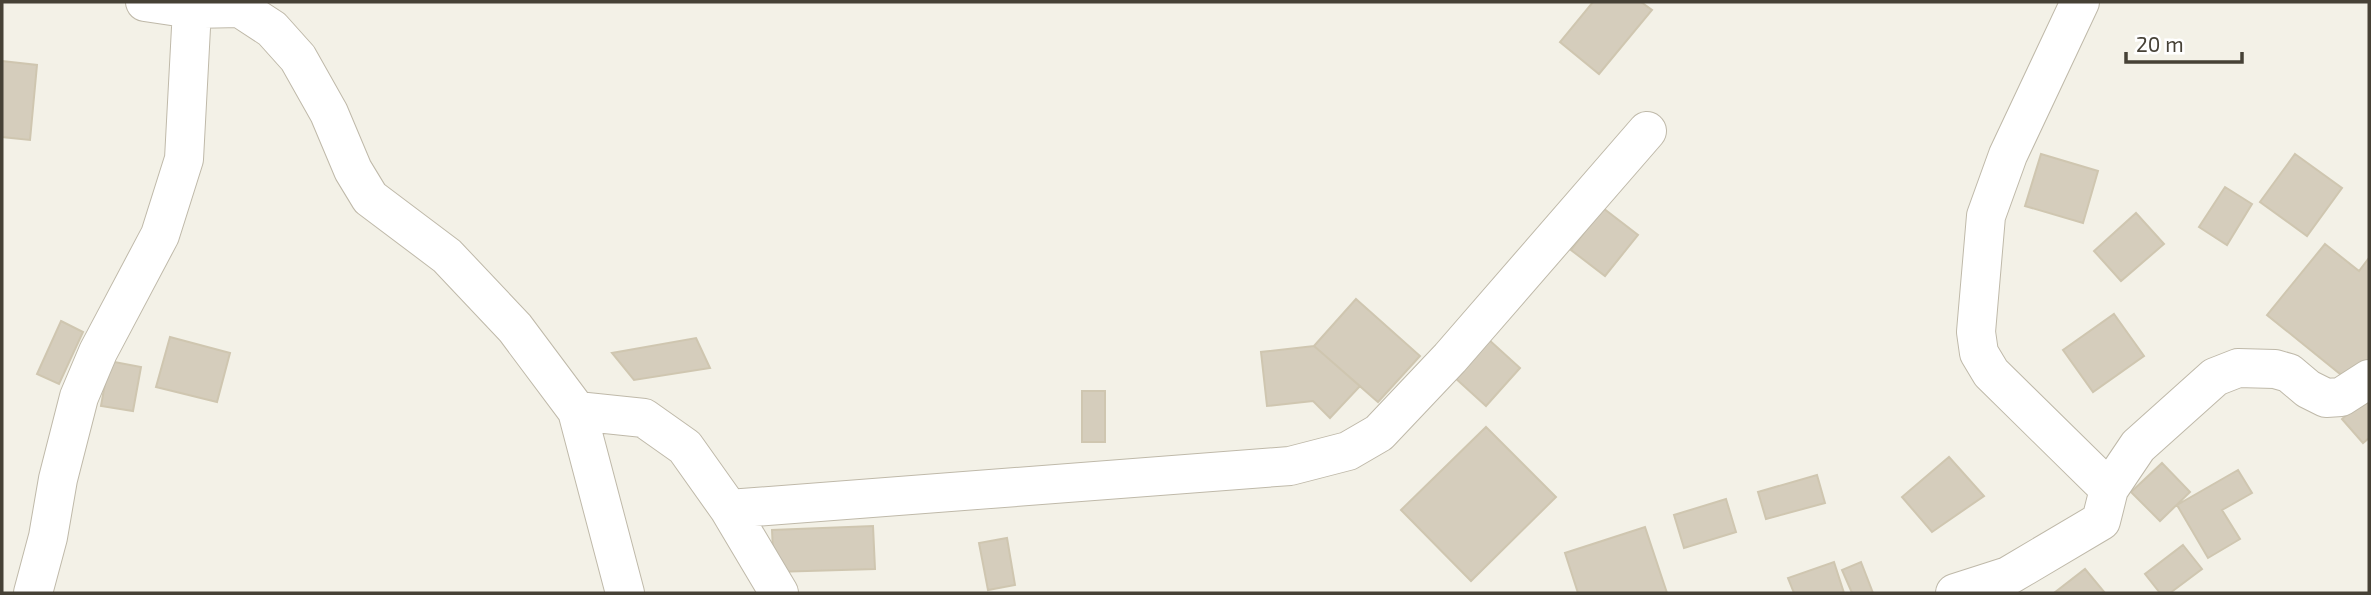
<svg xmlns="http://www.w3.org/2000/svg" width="2371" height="595" viewBox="0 0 2371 595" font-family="'Exo 2',sans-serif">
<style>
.building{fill:#d5cdbc;stroke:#cfc6b0;stroke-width:2}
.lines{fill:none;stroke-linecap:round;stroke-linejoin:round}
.minor-casing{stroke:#bfb9a9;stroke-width:40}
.minor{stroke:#fff;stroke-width:38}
</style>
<rect width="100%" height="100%" fill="#f3f1e7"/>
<path class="building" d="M1593 2H1641L1652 10 1599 74 1560 42Z
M2 61 37 65 30 140 2 137Z
M2041 154 2098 171 2083 223 2025 206Z
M2295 154 2342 188 2307 236 2260 202Z
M2225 187 2252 204 2227 245 2199 227Z
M1603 208 1638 235 1605 276 1571 250Z
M2136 213 2164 244 2121 281 2094 251Z
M2325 244 2359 271 2369 258V359L2350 382 2267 315Z
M1356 299 1420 356 1378 402 1314 346Z
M2114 314 2144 356 2093 392 2063 350Z
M61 321 83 332 59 384 37 374Z
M170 337 230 353 217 402 156 387Z
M696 338 710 368 634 380 612 353Z
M1488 339 1520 368 1486 406 1454 377Z
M1314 346 1360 386 1330 418 1313 401 1267 406 1261 352Z
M109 361 141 367 133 411 101 406Z
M1082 391H1105V442H1082Z
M2369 395V438L2363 443 2342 419Z
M1486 427 1556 497 1471 581 1401 510Z
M1949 457 1984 496 1932 532 1902 497Z
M2162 463 2190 492 2160 521 2131 492Z
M2238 470 2252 493 2222 510 2240 539 2208 558 2177 505Z
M1817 475 1825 503 1766 519 1758 492Z
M1726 499 1736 532 1684 548 1674 515Z
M873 526 875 569 774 572 772 530Z
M1645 527 1667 593H1578L1565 553Z
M1007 538 1015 585 988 590 979 543Z
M2183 545 2202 569 2170 593H2160L2145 574Z
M1834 562 1844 593H1794L1788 578Z
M1861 562 1873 593H1852L1842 570Z
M2085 569 2105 593H2054Z"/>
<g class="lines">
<defs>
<path id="minor" d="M145 2 192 9 240 8 272 29 298 58 329 113 353 170 370 198 447 256 515 328 577 411 644 418 685 447 729 509 779 593
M2080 2 2008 155 1986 216 1976 332 1979 353 1991 373 2109 489
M577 411 625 593
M729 509 1290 466 1348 451 1379 433 1450 358 1647 131
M33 593 48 537 58 479 79 397 98 352 160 235 184 159 192 9
M1955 593 2008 576 2101 521 2109 489 2138 446 2215 377 2238 368 2275 369 2289 373 2308 389 2326 398 2341 397 2369 379"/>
</defs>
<use href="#minor" class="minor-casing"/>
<use href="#minor" class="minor"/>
</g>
<rect width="2371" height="595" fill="none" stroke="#464136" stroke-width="7"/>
<path d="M2126 52v10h116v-10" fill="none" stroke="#464136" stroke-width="3.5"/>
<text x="2136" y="52" font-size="21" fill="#464136" stroke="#ffffff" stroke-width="5" paint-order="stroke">20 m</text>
</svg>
